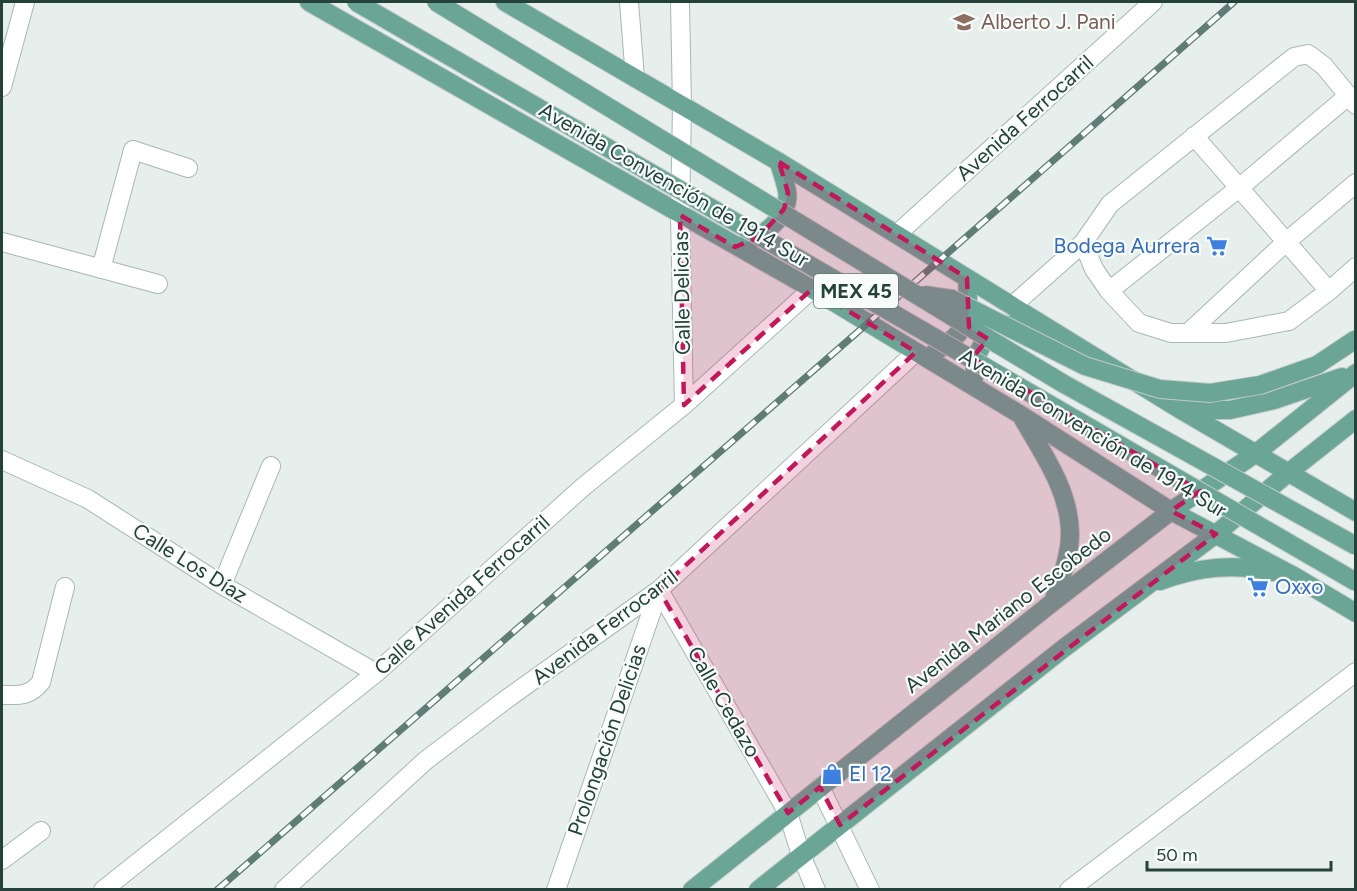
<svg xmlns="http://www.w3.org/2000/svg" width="1357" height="891" viewBox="0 0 1357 891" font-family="Figtree,sans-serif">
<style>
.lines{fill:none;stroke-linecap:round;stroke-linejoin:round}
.minor-casing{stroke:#a8b8b2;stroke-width:20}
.major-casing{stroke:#c2cac8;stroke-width:20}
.minor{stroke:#fff;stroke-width:18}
.major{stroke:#6aa596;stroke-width:18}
.rail-casing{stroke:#5f7d75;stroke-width:7}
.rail{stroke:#f7fbf9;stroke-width:4.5;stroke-dasharray:14;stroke-linecap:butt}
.major-bridge-casing{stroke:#c2cac8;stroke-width:20;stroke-linecap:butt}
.major-bridge{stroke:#6aa596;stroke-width:18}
.marked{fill:#c2185b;fill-opacity:0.2;stroke:#c2185b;stroke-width:4.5;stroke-dasharray:12 8;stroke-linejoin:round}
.labels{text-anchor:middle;stroke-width:4.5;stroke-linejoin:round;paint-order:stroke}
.shield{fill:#f7fbf9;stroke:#637a73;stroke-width:1.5}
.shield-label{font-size:20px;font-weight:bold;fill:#24423a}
.education-label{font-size:21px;fill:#785e54;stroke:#f7fbf9;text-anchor:start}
.street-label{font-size:21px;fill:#24423a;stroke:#f7fbf9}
.shop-label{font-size:21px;fill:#366cbe;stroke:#f7fbf9;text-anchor:start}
</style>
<rect width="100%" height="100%" fill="#e6efeb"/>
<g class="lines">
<defs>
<path id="minor" d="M629 2 635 78
M680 2 682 106 680 215 684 405
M2 87 25 2
M1194 136 1329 291
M897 234 1153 2
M2 242 158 284
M1083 243 1094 269 1109 291 1139 323 1171 333H1226L1289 321 1329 291 1356 267
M101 269 133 150 188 168
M1109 291 1239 188 1348 96
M1012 306 1083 243 1110 204 1294 57 1308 54 1324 66 1356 105
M1188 333 1286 242 1356 183
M2 460 88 499 222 585 376 673
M222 585 271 466
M659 590 788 813 801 855 816 890
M2 695C19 695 29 697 41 682L65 587
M820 787 870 890
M2 860 41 831
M103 890 376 673 583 487 684 405 812 289
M284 890 425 761 508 698 659 590 916 352
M556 890 659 590
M1069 890 1356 672"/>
<path id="major" d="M309 2 812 289 1021 415 1171 511 1294 576 1356 613
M505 2 779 162 1181 410 1356 512
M748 241C767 234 791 213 787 191 785 181 781 171 779 162
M935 352C972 328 969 319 967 278
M975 375C972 347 993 328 1020 322
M1181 410H1230L1274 400 1342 377
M1023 419C1044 455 1070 492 1070 534 1070 557 1060 581 1053 602
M1160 581C1199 567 1233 563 1273 572
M692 890 1053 602 1171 511 1255 454 1356 373
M758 890 1064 648 1216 534 1288 473 1356 419"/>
</defs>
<use href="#minor" class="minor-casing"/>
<use href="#major" class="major-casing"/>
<use href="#minor" class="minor"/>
<use href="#major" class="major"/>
<defs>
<path id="rail" d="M217 890 868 323 1234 2"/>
</defs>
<use href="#rail" class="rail-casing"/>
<use href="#rail" class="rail"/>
<defs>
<path id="major-bridge" d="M356 2 1356 582
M436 2 994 342 1064 384 1356 546
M924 295 952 299 1085 366 1160 389 1210 393 1260 385 1317 365 1356 339"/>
</defs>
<use href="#major-bridge" class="major-bridge-casing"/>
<use href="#major-bridge" class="major-bridge"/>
</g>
<path class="marked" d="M779 162 967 278 969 327 988 339 972 358 1200 491 1171 511 1216 534 840 825 820 787 788 813 659 590 916 352 812 289 684 405 680 215 735 247 759 237 784 209 788 193Z"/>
<defs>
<symbol id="school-bare" viewBox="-9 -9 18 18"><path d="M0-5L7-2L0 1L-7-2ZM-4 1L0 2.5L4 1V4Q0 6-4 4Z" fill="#8d6e63" stroke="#f7fbf9" stroke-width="2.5" paint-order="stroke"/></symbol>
<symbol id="supermarket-bare" viewBox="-9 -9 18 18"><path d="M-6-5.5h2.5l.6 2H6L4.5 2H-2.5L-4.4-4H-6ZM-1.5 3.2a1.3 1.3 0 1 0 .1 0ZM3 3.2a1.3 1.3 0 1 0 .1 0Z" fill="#3f7fe0" stroke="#f7fbf9" stroke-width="2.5" paint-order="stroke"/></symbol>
<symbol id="shop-bare" viewBox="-9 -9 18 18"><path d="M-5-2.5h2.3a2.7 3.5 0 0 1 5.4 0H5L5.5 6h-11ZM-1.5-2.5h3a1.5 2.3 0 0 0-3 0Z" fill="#3f7fe0" stroke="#f7fbf9" stroke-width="2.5" paint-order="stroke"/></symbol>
</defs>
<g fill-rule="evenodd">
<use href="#school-bare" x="949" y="7" width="30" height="30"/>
<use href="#supermarket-bare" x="1202" y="231" width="30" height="30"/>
<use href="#supermarket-bare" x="1243" y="572" width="30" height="30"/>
<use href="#shop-bare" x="817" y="759" width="30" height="30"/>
</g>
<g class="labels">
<rect class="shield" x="814" y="274" width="84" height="34" rx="4.5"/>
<g class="shield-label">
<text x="856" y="298">MEX 45</text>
</g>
<g class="education-label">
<text x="981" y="29">Alberto J. Pani</text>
</g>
<g class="street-label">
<text transform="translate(1025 118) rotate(-42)" y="7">Avenida Ferrocarril</text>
<text transform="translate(674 185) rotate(30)" y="7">Avenida Convención de 1914 Sur</text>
<text transform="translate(682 293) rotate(-91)" y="7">Calle Delicias</text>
<text transform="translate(1093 433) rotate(31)" y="7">Avenida Convención de 1914 Sur</text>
<text transform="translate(190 563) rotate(32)" y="7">Calle Los Díaz</text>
<text transform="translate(462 595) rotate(-42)" y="7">Calle Avenida Ferrocarril</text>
<text transform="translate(1008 610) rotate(-38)" y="7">Avenida Mariano Escobedo</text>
<text transform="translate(605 627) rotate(-37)" y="7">Avenida Ferrocarril</text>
<text transform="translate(724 702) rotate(60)" y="7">Calle Cedazo</text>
<text transform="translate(607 740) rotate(-71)" y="7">Prolongación Delicias</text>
</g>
<g class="shop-label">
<text x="1200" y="253" text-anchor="end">Bodega Aurrera</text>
<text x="1275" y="594">Oxxo</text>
<text x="849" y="781">El 12</text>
</g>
</g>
<rect width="1357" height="891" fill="none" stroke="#24423a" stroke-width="6"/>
<path d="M1147 861v9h184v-9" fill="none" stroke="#24423a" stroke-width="3"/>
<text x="1156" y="861" font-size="18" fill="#24423a" stroke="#f7fbf9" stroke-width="4.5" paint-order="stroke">50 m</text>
</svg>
